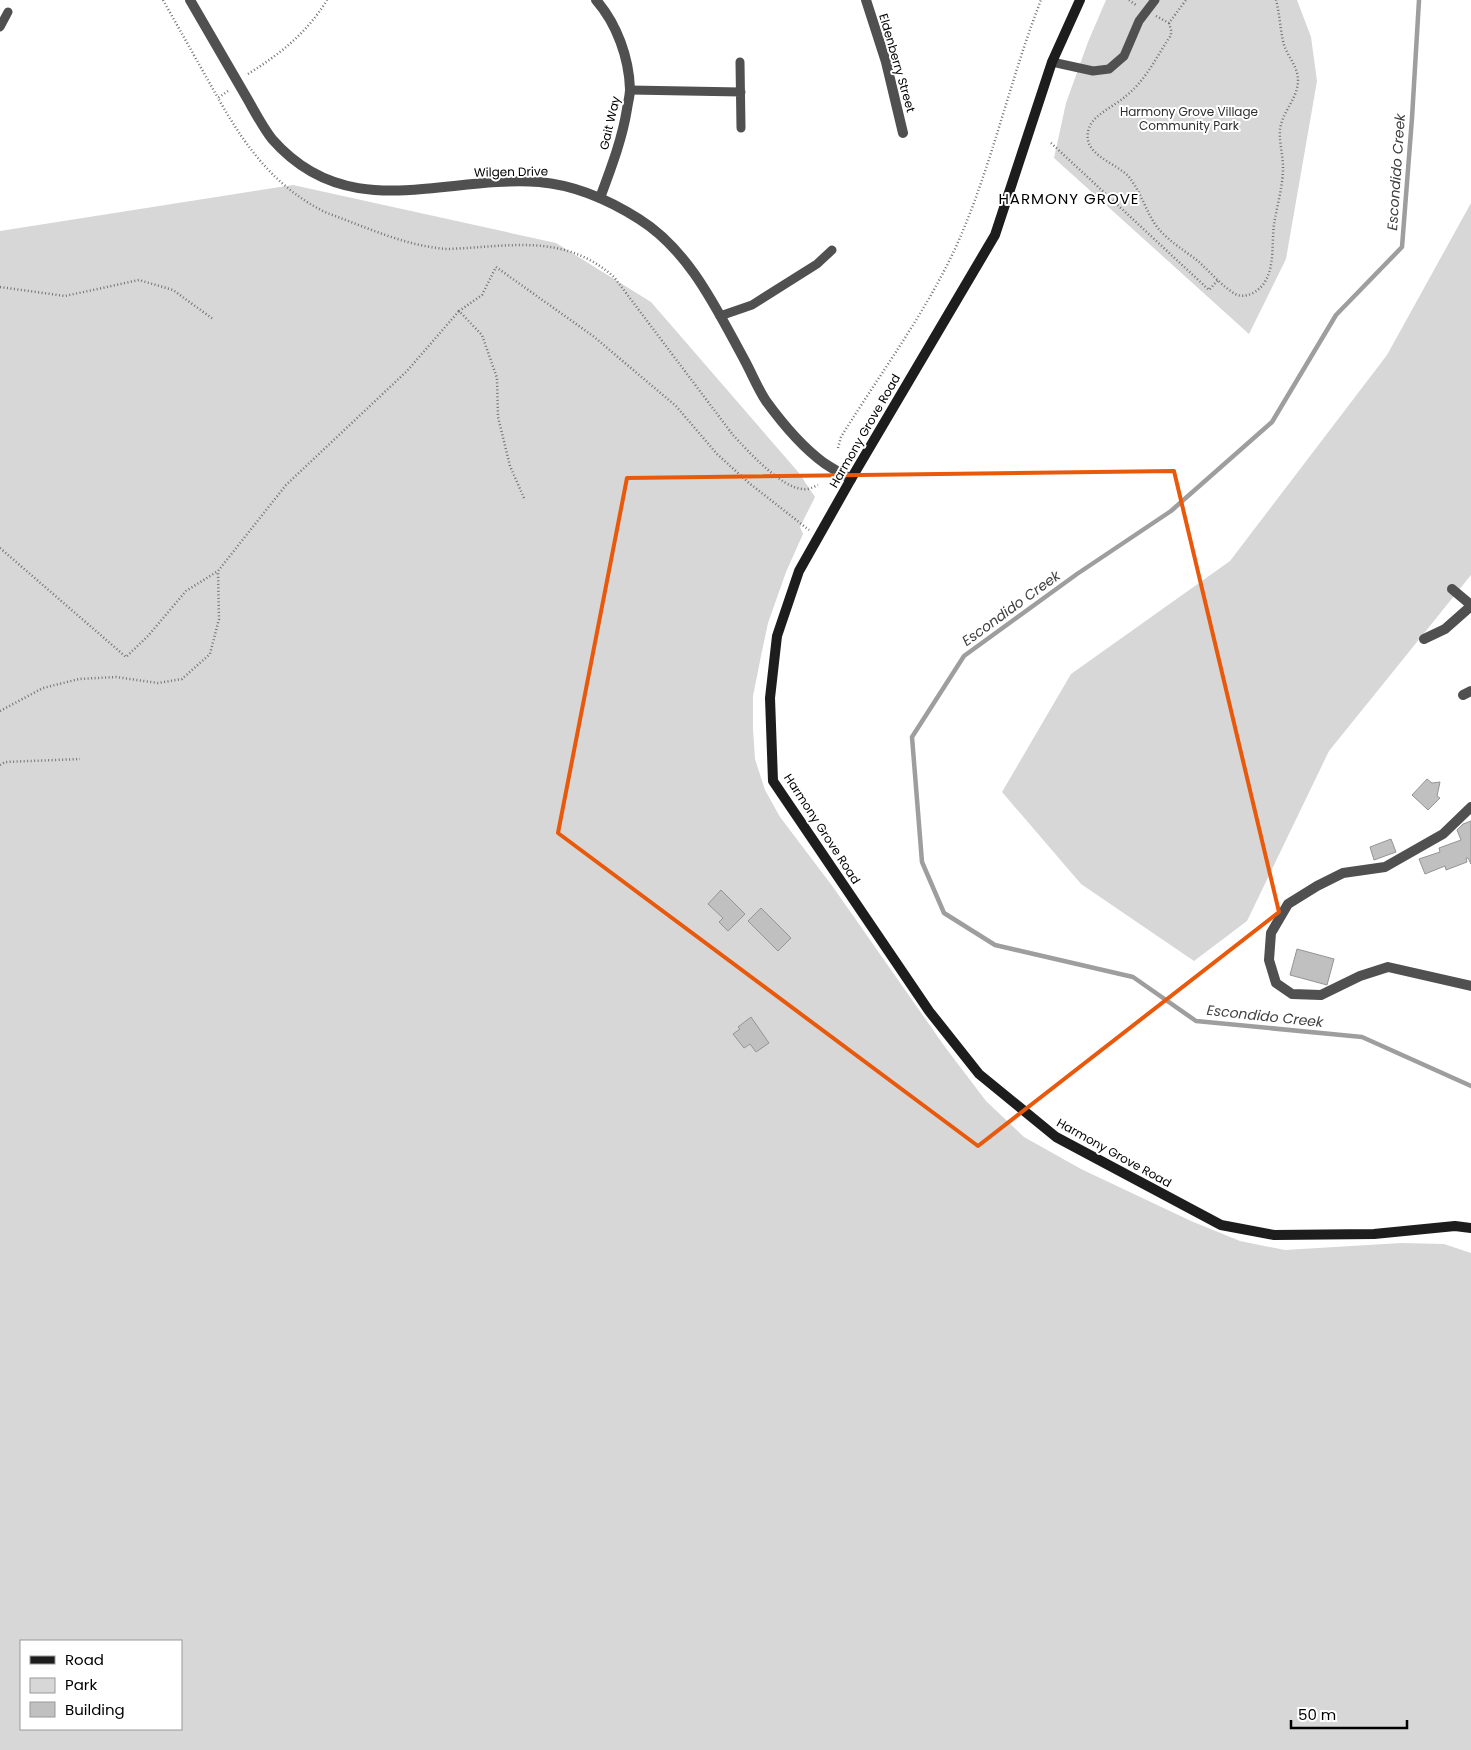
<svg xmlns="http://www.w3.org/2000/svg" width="1471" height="1750" viewBox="0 0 1471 1750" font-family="Poppins,sans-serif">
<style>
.green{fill:#d7d7d7;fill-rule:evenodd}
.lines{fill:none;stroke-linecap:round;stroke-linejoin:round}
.stream{stroke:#9e9e9e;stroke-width:4.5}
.building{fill:#c0c0c0;stroke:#949494}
.path{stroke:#727272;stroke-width:2.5;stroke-dasharray:1 2.5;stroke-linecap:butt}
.service{stroke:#505050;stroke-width:9}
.minor{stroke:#505050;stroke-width:10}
.tertiary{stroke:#505050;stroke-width:10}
.secondary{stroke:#1d1d1d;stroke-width:10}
.marked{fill:none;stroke:#e8590c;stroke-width:4;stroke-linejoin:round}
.labels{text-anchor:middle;stroke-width:4;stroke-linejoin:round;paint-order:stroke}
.street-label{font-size:12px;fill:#000;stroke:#fff}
.park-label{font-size:12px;fill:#2e2e2e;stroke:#fff}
.water-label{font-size:14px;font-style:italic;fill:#3f3f3f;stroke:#fff}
.quarter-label{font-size:15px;letter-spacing:1px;fill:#000;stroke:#fff}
</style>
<rect width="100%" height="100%" fill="#fff"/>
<path class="green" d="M1106 0H1297L1311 37 1317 81 1286 259 1249 334 1054 158 1066 103 1088 42Z
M293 185 556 243 651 302 799 473 815 497 800 527 803 534 786 572 768 623 761 656 753 696V729L755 759 765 790 780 817 833 887 945 1047 986 1101 1024 1137 1081 1169 1191 1221 1240 1241 1285 1250 1401 1243 1444 1244 1471 1253V1750H0V231ZM21 1641H181V1729H21Z
M1471 203V575L1329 751 1247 921 1194 961 1081 884 1002 792 1071 674 1230 561 1387 355Z"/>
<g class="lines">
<path class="stream" d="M1419 0 1412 118 1402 247 1336 315 1272 422 1171 511 1077 574 964 656 912 737 922 862 944 913 995 945 1133 977 1196 1021 1362 1037 1471 1086"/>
</g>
<path class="building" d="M1427 779 1432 783 1440 782 1437 796 1440 798 1428 810 1412 795Z
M1471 821V864L1468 858H1466L1467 862 1446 870 1445 866 1425 874 1419 859 1440 852 1439 848 1461 840 1457 830 1463 824Z
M1391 839 1396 852 1374 860 1370 847Z
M721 890 745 914 728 931 719 922 723 918 708 904Z
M761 908 791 938 778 951 748 921Z
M1297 949 1334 959 1327 985 1290 975Z
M751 1017 769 1043 756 1052 750 1044 744 1048 733 1034 740 1029 738 1027Z"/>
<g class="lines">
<path class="path" d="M163 0 218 98
M1129 0 1136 5
M1156 16 1169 23 1186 0
M1169 23 1171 30V35C1157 56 1146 80 1126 96 1115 106 1094 114 1089 128 1080 155 1116 162 1129 177 1141 192 1146 212 1157 227 1168 241 1184 250 1198 261 1210 272 1221 285 1235 294 1241 297 1247 296 1253 293 1277 280 1271 247 1274 224 1277 206 1283 186 1283 168 1283 155 1279 142 1280 130 1282 111 1298 99 1298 80 1298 67 1288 57 1284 45 1280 30 1280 15 1276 0
M248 74C280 54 307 33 327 0
M228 91 218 98C245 146 275 188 327 213 366 227 405 246 447 249 509 247 563 232 614 277L733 435C748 451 781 488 803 489 808 490 813 487 818 485
M1051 143 1209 290 1218 280
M0 287 65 296 139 280 173 290 213 319
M838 448 841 437C881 372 928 310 959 240 993 162 1010 79 1041 0
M524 498 510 466 498 417 497 378 482 335 459 311 482 295 496 267 593 336 676 406 717 454 749 483 809 530
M0 548 126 657 148 636 186 591 218 571 286 485 407 371 459 311
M0 711 43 688 79 679 116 677 158 683 182 679 210 654 219 619 218 571
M0 765 5 762 80 759"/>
<path class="service" d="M0 27 8 12
M740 62 741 128
M1052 62 1093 71 1109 69 1124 56 1139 21 1155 0
M630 90 741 92
M720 316 752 305 817 264 832 250"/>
<path class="minor" d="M596 0C617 24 629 58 630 89 630 96 628 102 627 109 622 140 611 168 600 198
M866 0 886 62 903 133
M1452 589 1471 605
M1424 639 1445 629 1471 606
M1463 695 1471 691
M1471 807 1443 834 1385 867 1343 873 1317 886 1288 904 1271 933 1269 960 1276 983 1292 994 1321 995 1360 976 1388 967 1471 986"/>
<path class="tertiary" d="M190 0C208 31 226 62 244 93 253 108 261 125 272 139 348 226 444 175 539 182 575 185 609 200 639 219 690 251 717 310 745 361 752 374 758 389 766 401 782 423 802 447 824 463 833 469 842 474 851 479"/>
<path class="secondary" d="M1080 0 1052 62 995 235 851 479 799 571 777 636 770 698 773 781 929 1011 979 1074 1056 1137 1221 1225 1274 1235 1374 1234 1455 1226 1471 1228"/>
</g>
<path class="marked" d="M1174 471 1279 912 978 1146 558 833 627 478Z"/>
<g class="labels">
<g class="street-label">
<text transform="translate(897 63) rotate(74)" y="4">Eldenberry Street</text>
<text transform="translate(610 123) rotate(-77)" y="4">Gait Way</text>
<text transform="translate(511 172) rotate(-1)" y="4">Wilgen Drive</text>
<text transform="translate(865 431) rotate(-60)" y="4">Harmony Grove Road</text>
<text transform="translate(822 829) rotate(57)" y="4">Harmony Grove Road</text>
<text transform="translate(1114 1153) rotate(29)" y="4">Harmony Grove Road</text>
</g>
<g class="park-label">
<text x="1189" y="116">Harmony Grove Village<tspan x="1189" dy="14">Community Park</tspan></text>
</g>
<g class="water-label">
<text transform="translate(1396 172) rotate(-86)" y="5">Escondido Creek</text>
<text transform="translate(1011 608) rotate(-36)" y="5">Escondido Creek</text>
<text transform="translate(1265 1016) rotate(6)" y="5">Escondido Creek</text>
</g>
<g class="quarter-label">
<text x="1069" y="204">HARMONY GROVE</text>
</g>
</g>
<rect x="20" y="1640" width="162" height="90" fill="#ffffff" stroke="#999999"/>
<rect x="30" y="1656" width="25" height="8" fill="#1d1d1d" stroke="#999999"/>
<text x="65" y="1665" font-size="15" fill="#000000">Road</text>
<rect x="30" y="1678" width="25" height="15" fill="#d7d7d7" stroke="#999999"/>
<text x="65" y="1690" font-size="15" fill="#000000">Park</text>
<rect x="30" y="1702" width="25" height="15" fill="#c0c0c0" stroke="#999999"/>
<text x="65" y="1715" font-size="15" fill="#000000">Building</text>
<path d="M1291 1720v8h116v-8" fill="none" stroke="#000000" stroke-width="2.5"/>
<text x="1298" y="1720" font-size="15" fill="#000000" stroke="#ffffff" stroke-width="4" paint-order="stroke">50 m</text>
</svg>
